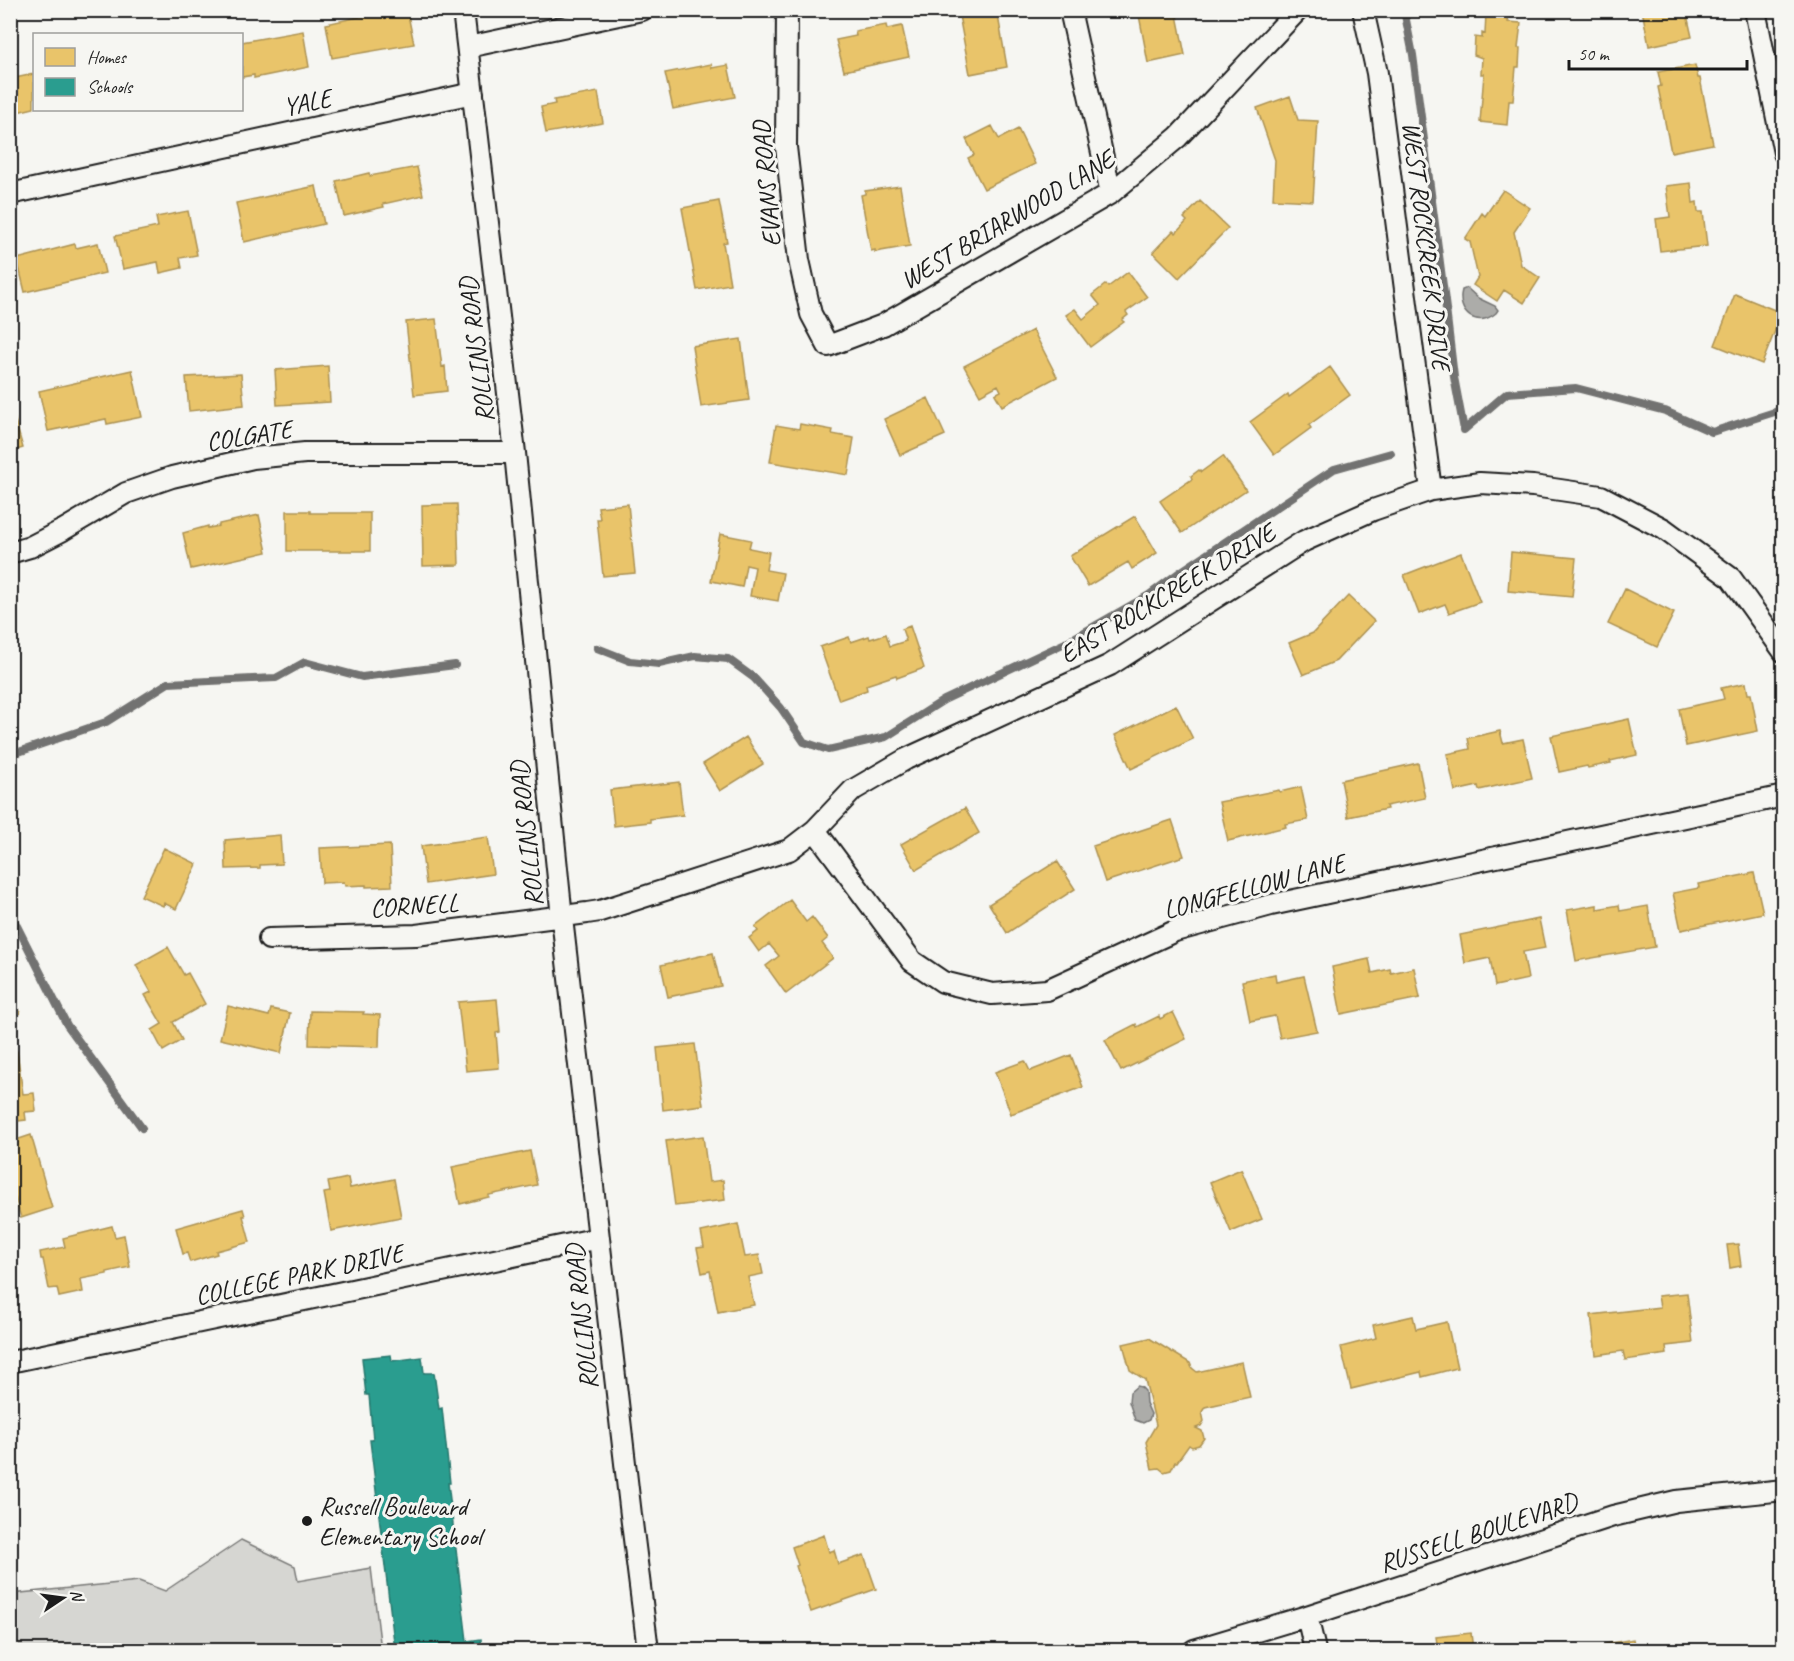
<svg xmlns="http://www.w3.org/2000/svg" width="1794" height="1661" viewBox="0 0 1794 1661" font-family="Caveat,sans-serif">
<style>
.green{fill:#d6d6d2;stroke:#797977;stroke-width:1.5}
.water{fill:#acaca9;stroke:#727271;stroke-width:1.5}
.homes{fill:#e9c46a;stroke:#ac9253;stroke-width:1.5}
.schools{fill:#2a9d8f;stroke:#26766c;stroke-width:1.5}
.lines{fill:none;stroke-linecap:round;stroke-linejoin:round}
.stream{stroke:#727271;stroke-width:8}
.minor-casing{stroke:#1c1c1c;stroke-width:24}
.minor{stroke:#f6f6f2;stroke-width:20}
.poi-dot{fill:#1c1c1c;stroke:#f6f6f2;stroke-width:2}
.labels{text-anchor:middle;stroke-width:6;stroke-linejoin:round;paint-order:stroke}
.street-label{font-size:26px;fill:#1c1c1c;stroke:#f6f6f2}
.poi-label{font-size:26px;fill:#1c1c1c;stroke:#f6f6f2;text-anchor:start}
</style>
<rect width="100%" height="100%" fill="#f6f6f2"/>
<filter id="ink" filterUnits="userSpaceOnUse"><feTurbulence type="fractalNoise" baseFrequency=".0167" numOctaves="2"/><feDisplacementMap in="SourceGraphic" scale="12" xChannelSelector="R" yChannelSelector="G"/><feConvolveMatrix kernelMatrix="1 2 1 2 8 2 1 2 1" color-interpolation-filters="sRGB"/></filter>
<g filter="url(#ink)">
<path class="green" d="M241 1540 295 1566 298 1581 371 1568 381 1650H11V1594L139 1581 165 1591Z"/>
<path class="water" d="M1467 288 1478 298 1495 306 1498 310 1496 313C1477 329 1456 313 1462 290Z
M1137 1386 1141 1387 1145 1391 1146 1403 1151 1414 1149 1420 1143 1423 1135 1420 1129 1402 1130 1392Z"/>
<path class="homes" d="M358 10H407L414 44 332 58 326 24 359 17Z
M958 10H997L1007 67 970 74Z
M1140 10H1176L1185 55 1148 63 1139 15H1141Z
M1509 10 1508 22 1521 23 1518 48H1520L1519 67H1516L1513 101H1509L1507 125 1480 122 1484 74H1481L1482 58 1474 55 1475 37 1482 38V33L1485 34 1486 13 1482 10Z
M1642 10H1686L1692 37 1649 46Z
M886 25 887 29 902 26 909 57 844 71 836 40 856 36 855 31Z
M303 31 309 67 254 78V75L242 77V42Z
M711 64 712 68 728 65 735 97 673 109 665 73Z
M1695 65 1698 78H1700L1713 144 1671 152 1658 87 1661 86 1658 72Z
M34 74V108L17 112 10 79Z
M598 92 603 123 546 133 541 107 555 104 554 100Z
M1290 96 1298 120 1318 121 1313 201 1273 199 1275 160 1257 108Z
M992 126 999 139 1018 129 1035 164 984 189 968 158 974 155 966 139Z
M417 167 423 195 383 204 384 207 344 216 336 181 369 173 370 176Z
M1691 183 1693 203 1697 202 1698 212H1703L1707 246 1660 251 1656 219 1670 217 1666 186Z
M316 186 324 224 244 242 236 203Z
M900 186 910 246 875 252V250L871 251 861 195 865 194V191Z
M1503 190 1530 208 1514 232 1521 265 1540 278 1524 303 1504 290 1497 301 1473 285 1478 277 1470 242 1465 239 1482 213 1485 216Z
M719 201 727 242 723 243 730 284 697 290 682 208Z
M1200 201 1228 228 1179 278 1153 252 1173 231 1176 233 1187 221 1184 218Z
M188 211 197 255 180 258 182 268 160 273 158 262 123 269 115 236 158 227 156 217Z
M98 243 105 273 25 292 17 259 75 244 76 248Z
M1128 272 1147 297 1126 312 1128 315 1122 320 1124 322 1090 347 1066 315 1075 309 1083 319 1100 305 1092 295 1106 284 1108 287Z
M1735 294 1782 313 1762 364 1715 345Z
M436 319 442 367 445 366 447 391 414 395 406 322Z
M1033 330 1057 377 1002 406 995 394 1001 391 998 385 980 395 964 366Z
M741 339 749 400 701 407 692 346Z
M328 366 330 402 277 405 275 370Z
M1330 367 1350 395 1309 425 1311 428 1274 455 1250 422 1288 394 1289 397Z
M132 370 142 417 107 424 106 419 48 431 39 391Z
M241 374 244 405 189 411 186 377Z
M928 398 945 435 900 455 884 419Z
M10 413H13L23 448 10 452Z
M800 424 833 430 832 434 854 438 848 475 770 462 776 425 799 429Z
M1223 456 1246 490 1182 533 1160 501 1192 479 1191 476 1199 470 1201 472Z
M457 504 459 565 423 566 422 505Z
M628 504 635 573 603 576 597 519H600L598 507Z
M287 511H310V513H370V551H287Z
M259 515 267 552 191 569 183 533 208 526V528L219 526V524Z
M1135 516 1157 553 1132 569 1128 562 1088 586 1070 556Z
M720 534 751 540 749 548 769 552 766 570 783 573 778 601 750 596 755 567 746 565 742 587 711 581Z
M1511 552 1576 558 1572 597 1508 591Z
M1461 553 1480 602 1449 613 1445 604 1419 614 1404 575Z
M1625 589 1674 613 1657 647 1608 624Z
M1348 596 1374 621 1336 661 1303 675 1289 643 1313 633Z
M910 626 924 668 897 678 896 675 866 685 867 690 839 700 820 647 849 637 851 642 869 636 870 639 886 634 890 646 906 641 902 629Z
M1746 683 1748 694H1751L1758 731 1686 746 1679 709 1724 699 1721 688Z
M1176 705 1193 739 1131 769 1115 735Z
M1629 719 1637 755 1610 761 1611 763 1588 768 1587 766 1559 772 1551 736Z
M1500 731 1503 743 1523 739 1532 778 1479 790 1478 786 1455 791 1447 754 1470 749 1468 738Z
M746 737 763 764 720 791 703 764Z
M1418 763 1425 798 1386 806 1387 809 1348 817 1341 780Z
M679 782 683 815 650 819V822L614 826 610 790Z
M1301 787 1308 820 1285 824 1286 827 1228 841 1219 802 1279 790 1280 792Z
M965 808 979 833 916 870 901 844Z
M1172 820 1184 856 1105 882 1093 846Z
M280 835 282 864 260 865V868L226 869 225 840Z
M488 837 493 874 426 884 421 846Z
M390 845 392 886 366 887V885L345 886 344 882 322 883 320 848Z
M164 848 197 864 176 909 164 903 163 906 141 896Z
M1057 861 1075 889 1007 933 989 904Z
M1754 873 1763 913 1681 930 1673 893 1699 888 1698 884Z
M790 900 806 922 812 917 828 938 822 943 833 958 786 994 766 966 779 956 769 944 759 952 749 938 758 931 755 927Z
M1597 905V909L1619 905 1620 911 1648 906 1655 947 1576 961 1567 910Z
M1539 919 1545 948 1523 952 1528 979 1495 986 1490 958 1465 963 1460 935Z
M168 947 184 975 188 973 205 1004 173 1022 182 1040 163 1051 152 1030 162 1024 145 995 151 992 136 965Z
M713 953 721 986 668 997 661 965Z
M1369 959 1372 973 1390 969 1391 973 1414 968 1420 998 1341 1014 1332 967Z
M1275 974 1276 982 1304 976 1317 1031 1280 1038 1275 1016 1250 1021 1242 981Z
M14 994 20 1013 10 1017V995Z
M497 999 500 1032 496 1033 499 1068 466 1071 458 1002Z
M228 1006 269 1016 271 1009 290 1013 281 1053 220 1039Z
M310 1011 364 1012 363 1014 380 1015 379 1047 309 1045Z
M1173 1012 1186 1039 1121 1071 1105 1040 1136 1024 1137 1027 1159 1016 1160 1019Z
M695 1044 703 1105 663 1110 657 1048Z
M17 1051 23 1094 34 1093 36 1111 25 1112 26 1120 10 1122V1052Z
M1071 1055 1083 1087 1011 1114 995 1072 1025 1061 1030 1071Z
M31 1135 52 1208 21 1218 15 1197 10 1199V1142Z
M703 1136 709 1182 723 1180 725 1200 675 1206 666 1141Z
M530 1151 537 1185 489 1195V1197L460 1204 452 1167Z
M1241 1169 1262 1219 1231 1232 1210 1182Z
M348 1178 350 1188 394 1179 401 1217 331 1231 324 1193 330 1192 328 1182Z
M243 1209 245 1216H243L250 1242 216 1251 217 1254 190 1262 187 1253 183 1254 176 1228Z
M738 1224 745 1257 759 1255 763 1274 748 1277 754 1305 718 1312 710 1271 702 1273 697 1248 704 1247 701 1232Z
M112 1226 115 1237 124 1235 130 1267 107 1272V1274L81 1279 83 1292 59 1297 57 1288 49 1289 43 1259H41L40 1252 65 1247 63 1238Z
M1738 1244 1741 1266 1730 1268 1727 1245Z
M1687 1293 1693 1343 1666 1346 1667 1354 1625 1360 1623 1351 1596 1355 1591 1315 1660 1307 1658 1296Z
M1413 1316 1416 1329 1447 1322 1457 1368 1422 1377 1421 1372 1351 1389 1341 1347 1376 1338 1373 1325Z
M1149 1338 1190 1363 1192 1368 1197 1372 1242 1362 1250 1397 1205 1407 1202 1412 1204 1421 1201 1426 1196 1428 1202 1431 1204 1438 1199 1445 1192 1447 1189 1445 1177 1462H1175L1171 1470 1164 1472 1159 1468 1152 1469 1146 1442 1156 1425 1145 1380 1130 1370 1123 1344Z
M824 1535 829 1552 834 1550 838 1564 864 1555 876 1589 811 1612 796 1566 798 1565 792 1547Z
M1471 1633 1473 1650H1438L1436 1637Z
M1633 1639 1635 1650H1597L1606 1649 1605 1644Z"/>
<path class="schools" d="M391 1355 392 1361 422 1357 424 1373H434L439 1409 442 1408 450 1483H448L467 1641 481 1639 482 1650H395L370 1440H373L369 1395H366L362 1358Z"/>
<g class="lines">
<path class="stream" d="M1404 10 1413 55 1446 309 1454 377 1464 430 1507 393 1576 388 1665 411 1712 432 1784 409
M597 648 630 661 659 664 695 656 728 659 754 678 781 708 804 742 828 750 886 737 944 700 1065 643 1149 595 1180 572 1334 469 1391 453
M10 755 106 722 168 683 276 678 305 662 362 677 455 665
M10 912 67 1025 142 1128"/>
<defs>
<path id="minor" d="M463 10 515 453 562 918 631 1515 648 1650
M787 10 786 147 799 260 811 314 828 346 883 325 1111 193 1178 137 1298 10
M1070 10 1111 193
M1363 10 1377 73 1431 490
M1755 10 1784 153
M468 47 642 10
M10 194 473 93
M10 553 30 547 63 530 126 493 172 477 253 458 305 453H515
M815 830 912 961 943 982 992 994 1047 990 1175 931 1271 905 1784 796
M269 939 416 935 587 913 600 911 789 850 815 830 853 790 906 759 1110 665 1304 541 1373 510 1431 490 1480 483 1533 486 1601 496 1664 529 1731 578 1784 652
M10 1362 599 1238
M1307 1616 1315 1650
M1194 1650 1307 1616 1613 1516 1676 1501 1784 1490"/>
</defs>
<use href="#minor" class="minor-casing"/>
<use href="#minor" class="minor"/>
</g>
</g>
<circle class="poi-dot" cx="307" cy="1521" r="6"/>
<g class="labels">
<g class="street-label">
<text transform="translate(307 102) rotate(-12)" y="9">YALE</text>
<text transform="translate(766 184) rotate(-95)" y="9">EVANS ROAD</text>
<text transform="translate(1007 219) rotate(-31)" y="9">WEST BRIARWOOD LANE</text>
<text transform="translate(1427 246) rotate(83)" y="9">WEST ROCKCREEK DRIVE</text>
<text transform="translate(476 350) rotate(-97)" y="9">ROLLINS ROAD</text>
<text transform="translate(249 435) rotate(-9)" y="9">COLGATE</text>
<text transform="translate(1167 593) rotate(-31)" y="9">EAST ROCKCREEK DRIVE</text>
<text transform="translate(526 834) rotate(-96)" y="9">ROLLINS ROAD</text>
<text transform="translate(1254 886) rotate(-15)" y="9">LONGFELLOW LANE</text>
<text transform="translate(414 905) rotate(-4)" y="9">CORNELL</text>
<text transform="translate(299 1274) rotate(-12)" y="9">COLLEGE PARK DRIVE</text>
<text transform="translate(581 1317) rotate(-96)" y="9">ROLLINS ROAD</text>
<text transform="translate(1478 1532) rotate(-18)" y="9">RUSSELL BOULEVARD</text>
</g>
<g class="poi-label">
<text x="319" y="1515">Russell Boulevard<tspan x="319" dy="30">Elementary School</tspan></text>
</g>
</g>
<rect width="1794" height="1661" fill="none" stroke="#f6f6f2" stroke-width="36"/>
<rect x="18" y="18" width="1758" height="1625" fill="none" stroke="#1c1c1c" stroke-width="2" filter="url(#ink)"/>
<rect x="33" y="33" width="210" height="78" fill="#f6f6f2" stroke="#9f9f9c" stroke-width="1.5"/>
<rect x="45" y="48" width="30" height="18" fill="#e9c46a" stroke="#9f9f9c" stroke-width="1.5"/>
<text x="87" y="63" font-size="18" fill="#1c1c1c">Homes</text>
<rect x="45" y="78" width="30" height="18" fill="#2a9d8f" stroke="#9f9f9c" stroke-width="1.5"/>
<text x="87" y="93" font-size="18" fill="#1c1c1c">Schools</text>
<g transform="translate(63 1598) rotate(77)" stroke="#f6f6f2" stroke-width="4.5" paint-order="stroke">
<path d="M0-4.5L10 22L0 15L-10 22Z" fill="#1c1c1c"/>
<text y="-9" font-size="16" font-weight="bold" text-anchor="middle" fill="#1c1c1c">N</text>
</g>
<path d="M1569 60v9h178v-9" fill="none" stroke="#1c1c1c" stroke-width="3"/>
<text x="1578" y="60" font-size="18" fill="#1c1c1c" stroke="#f6f6f2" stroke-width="4.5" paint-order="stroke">50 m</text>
</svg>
